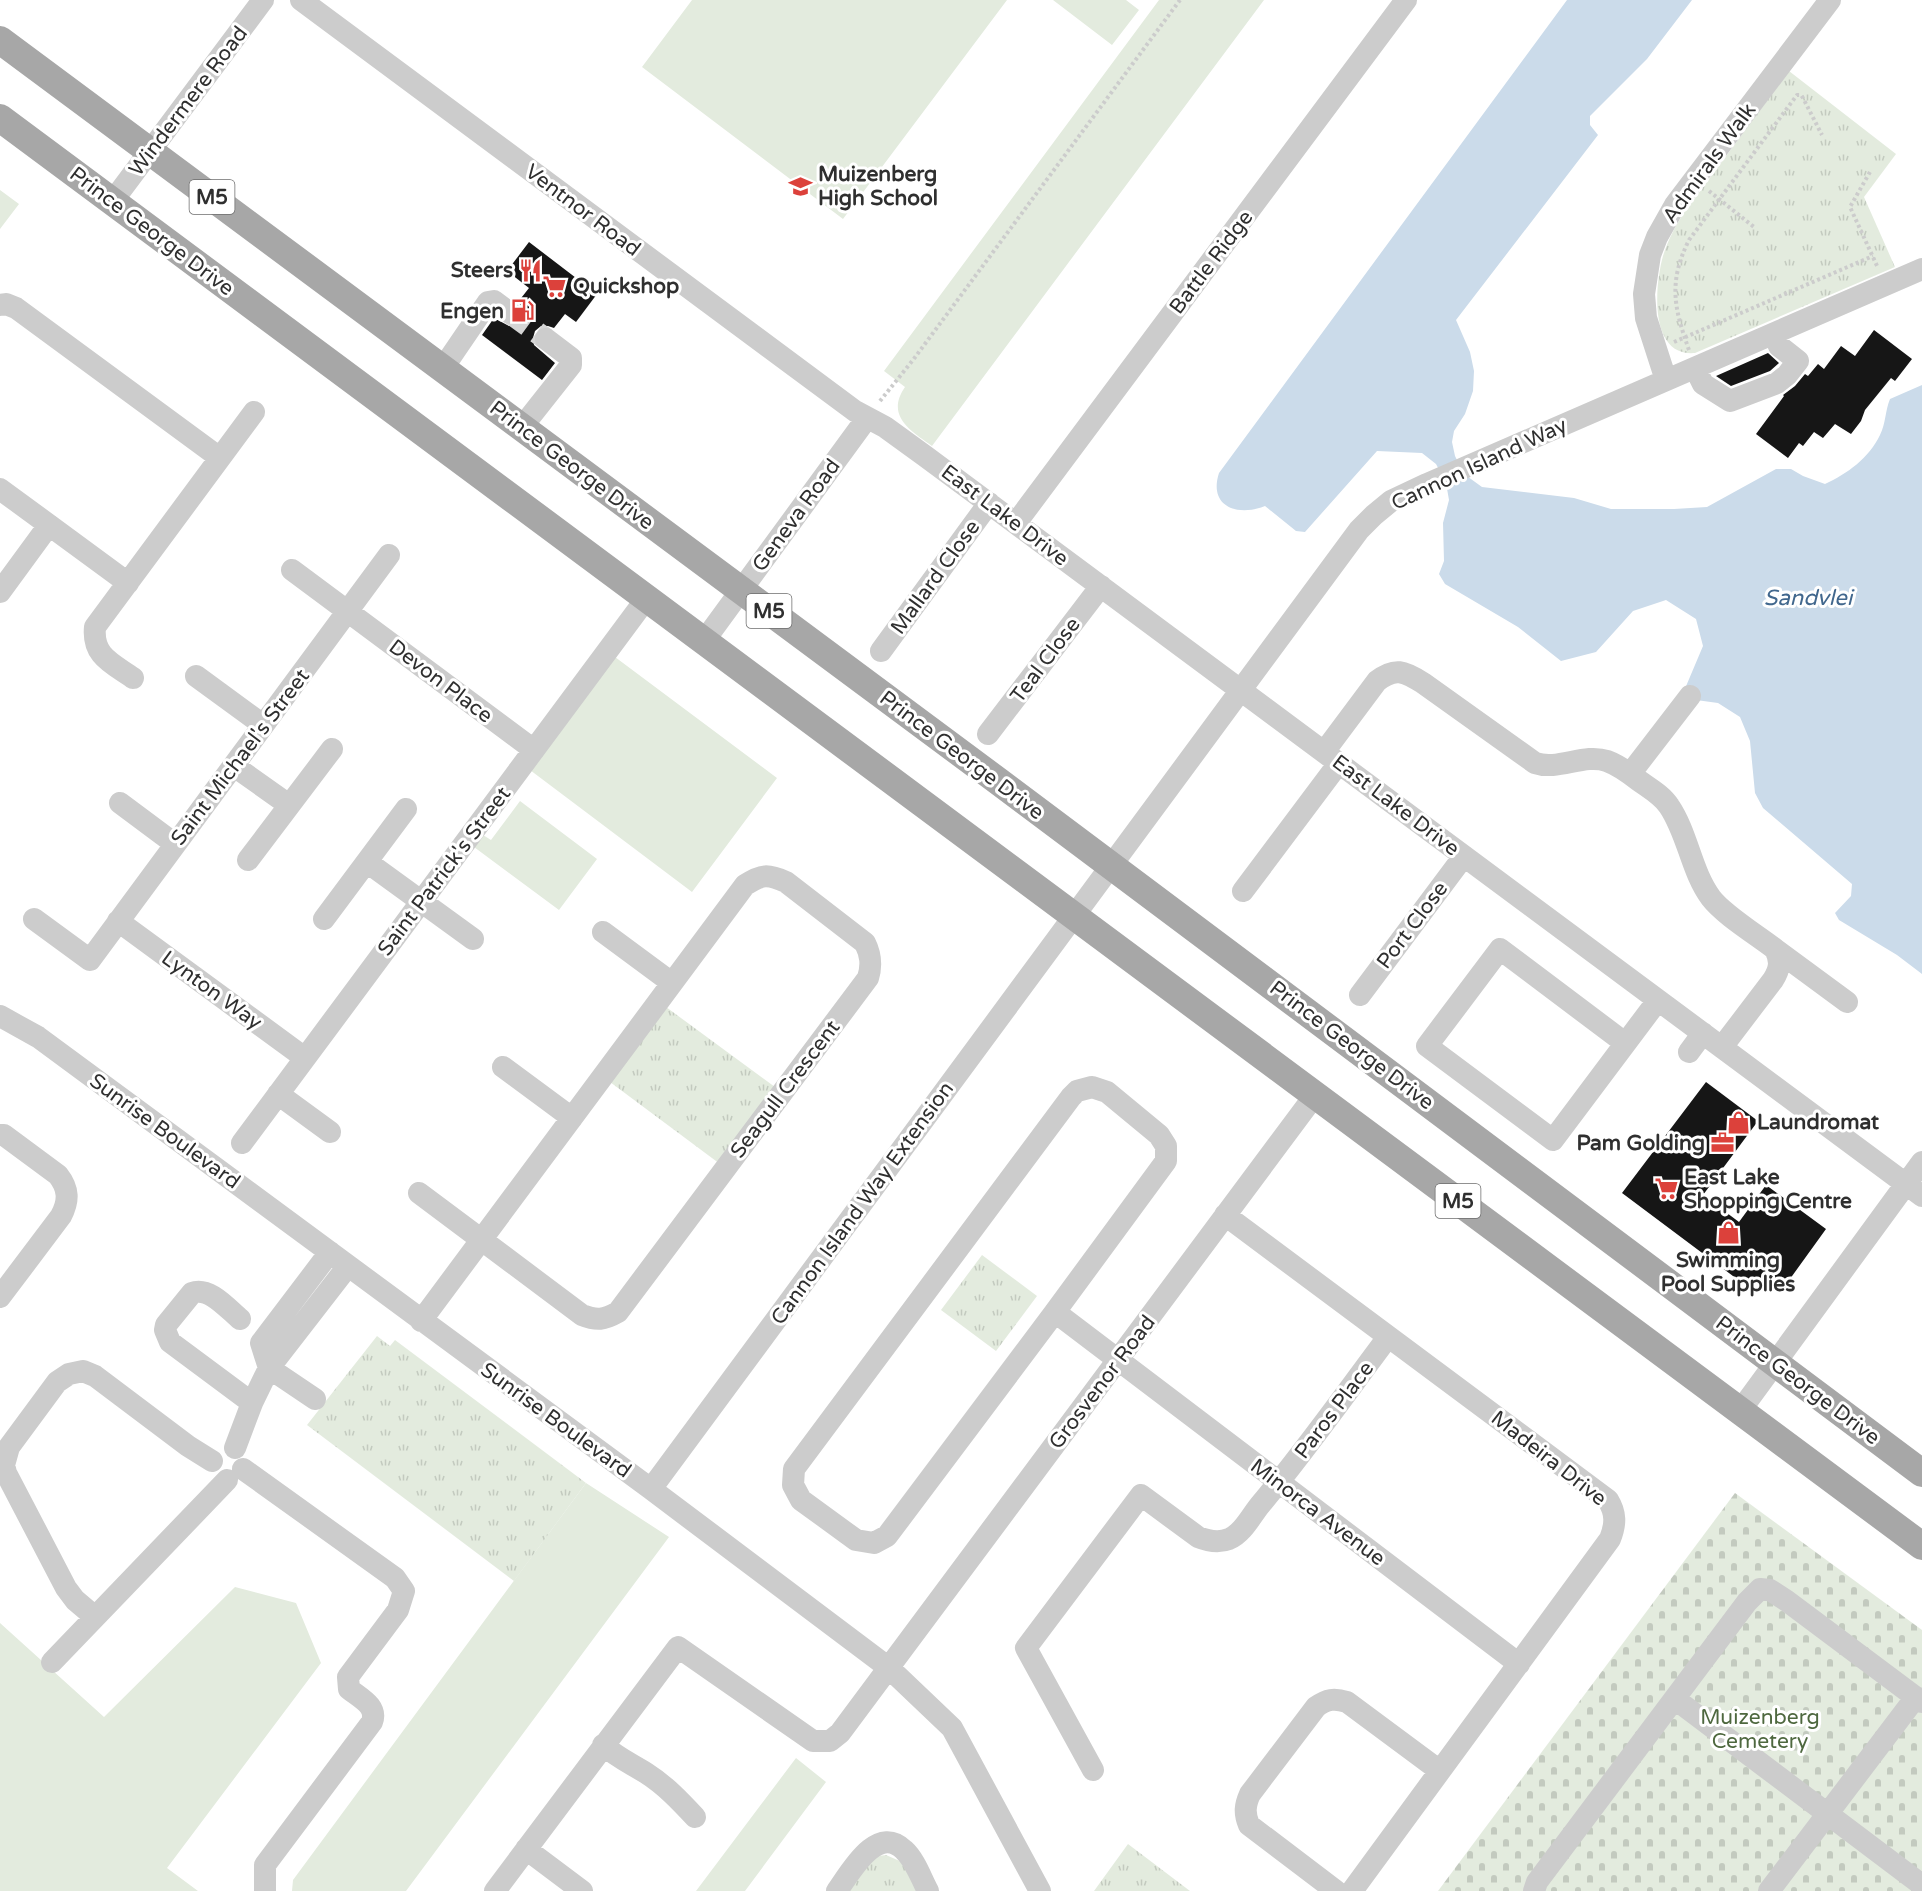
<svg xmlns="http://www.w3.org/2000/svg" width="1922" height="1891" viewBox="0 0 1922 1891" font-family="'Varela Round',sans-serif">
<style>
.green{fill:#e3ebde}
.cemetery{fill:url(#cemetery-stones)}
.park{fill:url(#park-tufts)}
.water{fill:#cbdbea}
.building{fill:#161616}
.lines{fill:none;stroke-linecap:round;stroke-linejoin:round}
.minor-tunnel{stroke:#d5d5d5;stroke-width:22;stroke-dasharray:22 11;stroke-linecap:butt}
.path{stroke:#ccc;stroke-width:4;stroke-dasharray:3 3;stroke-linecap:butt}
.minor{stroke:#ccc;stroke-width:22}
.major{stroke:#a7a7a7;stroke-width:28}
.labels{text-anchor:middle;stroke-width:6;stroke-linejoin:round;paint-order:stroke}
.shield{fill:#fff;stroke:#6d6d6d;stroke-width:1.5}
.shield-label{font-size:20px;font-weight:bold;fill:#2f2f2f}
.street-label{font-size:21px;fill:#2f2f2f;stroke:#fff}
.poi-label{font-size:21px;font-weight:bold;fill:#2f2f2f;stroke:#fff;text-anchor:start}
.park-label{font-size:21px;fill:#4e683f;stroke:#fff}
.water-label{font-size:22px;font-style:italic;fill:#41678d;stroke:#fff}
</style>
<defs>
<pattern id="cemetery-stones" width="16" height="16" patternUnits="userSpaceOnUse" patternTransform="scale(1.5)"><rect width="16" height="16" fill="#e3ebde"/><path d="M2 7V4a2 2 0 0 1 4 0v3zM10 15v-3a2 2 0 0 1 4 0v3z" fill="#c3cabf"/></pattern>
<pattern id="park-tufts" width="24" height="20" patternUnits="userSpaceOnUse" patternTransform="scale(1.5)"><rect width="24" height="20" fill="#e3ebde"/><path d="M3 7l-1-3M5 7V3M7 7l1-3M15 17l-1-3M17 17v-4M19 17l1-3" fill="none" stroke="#c3cabf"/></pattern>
</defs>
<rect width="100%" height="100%" fill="#fff"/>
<path class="green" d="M692 0H1007L843 219 642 67Z
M1053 0H1126L1139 10 1112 45Z
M1159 0H1264L932 446C911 431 885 416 905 387L884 371Z
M0 190 19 204 0 229Z
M615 657 777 778 692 892 530 770Z
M520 801 597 859 559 910 474 847 483 835 491 840Z
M586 1483 669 1537 406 1891H292L293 1880Z
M235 1587 296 1603 321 1663 167 1868 198 1891H0V1623L104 1717Z
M796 1758 826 1782 745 1891H696Z"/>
<path class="cemetery" d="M1735 1493 1922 1630V1891H1438Z"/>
<path class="park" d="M1789 71 1896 154 1864 197 1895 267 1695 353C1648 357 1655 284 1663 256 1668 240 1675 227 1683 214Z
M666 1007 775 1087 720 1164 610 1082Z
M982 1255 1037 1296 996 1351 941 1310Z
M377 1336 390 1346 395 1340 586 1483 514 1581 307 1425Z
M1128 1844 1190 1891H1094Z
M886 1855 902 1862 919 1891H846C857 1877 866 1856 886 1855Z"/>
<path class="water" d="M1567 0H1692L1647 59 1590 116V125L1598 135 1456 320 1470 352 1474 371 1473 391 1465 414 1454 431 1452 442 1455 456 1464 474 1482 487 1574 498 1611 509H1674L1707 507 1776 469H1791L1803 476 1825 484C1847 474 1869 458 1880 435 1886 423 1885 411 1890 399L1922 385V974L1897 955 1839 920 1835 913 1851 896 1852 884 1763 808 1755 793 1750 741 1740 717 1718 703 1696 700 1684 691 1703 646 1696 619 1666 600 1633 611 1596 652 1561 661 1518 627 1445 584 1439 574 1444 561 1443 523 1449 500 1446 483 1436 464 1422 453 1377 451 1305 532 1296 531 1265 506C1238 517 1208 507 1219 473Z"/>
<path class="building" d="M529 242 597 294 576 322 565 314 554 328 548 326H541L535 331 533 338 534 345 555 363 542 380 482 335 494 318 509 326 516 325 521 321 523 315V308L518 302 529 288 507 271Z
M1874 330 1912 359 1895 381 1891 378 1865 410 1861 421 1851 434 1835 424 1823 438 1814 432 1803 446 1799 443 1788 458 1756 434 1784 396 1783 395 1795 386 1805 374 1808 376 1818 364 1824 369 1841 346 1855 356Z
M1768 353 1779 363 1770 371 1731 386 1716 376Z
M1706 1082 1758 1121 1703 1195 1739 1222 1766 1185 1826 1229 1782 1290 1774 1284 1770 1289 1763 1284 1762 1286 1751 1278 1745 1285 1622 1193Z"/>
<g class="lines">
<path class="minor-tunnel" d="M510 313 546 339"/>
<path class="path" d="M1870 172 1850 207 1878 268
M1709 191 1754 227
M1674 342 1873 256
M1689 350C1674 308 1668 282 1689 240L1797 95H1801L1803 98 1822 135
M880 401 913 360 1180 0"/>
<path class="minor" d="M301 0 855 411 885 427 925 456 1922 1196
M112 202 263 0
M0 305 6 304 16 308 220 458
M443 368 488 302 494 301 510 313
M1695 368 1703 384 1730 401 1777 383 1787 375 1798 361 1779 346 1774 334
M1666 380 1646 318 1644 294 1650 255 1657 237 1675 205 1830 0
M522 427 571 365V358L546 339
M0 489 128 583
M1016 523 1406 0
M292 570 534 750
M0 592 49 525
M704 641 867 418
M881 651 989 503
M196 676 263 725
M133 678C112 663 92 656 95 627L254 412
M988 734 1101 586
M1324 752 1377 681C1395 667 1404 671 1423 683L1535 763C1558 771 1584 753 1607 761 1618 765 1629 773 1638 780 1649 788 1662 795 1669 806 1688 834 1691 871 1711 898 1724 915 1757 935 1775 949 1781 961 1780 969 1773 980L1722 1047
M234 766 289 805
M1630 774 1690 696
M120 803 175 844
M248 860 332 749
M367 862 473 939
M1243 891 1339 763
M34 919 90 960 389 555
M324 919 406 809
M118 921 305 1058
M603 932 672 983
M1775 949 1847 1002
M1360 995 1464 856
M0 1016 38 1037 651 1489 889 1668 952 1728 1040 1891
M1625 1043 1500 949 1427 1046 1553 1140 1658 1000
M1689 1052 1703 1033
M503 1067 572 1118
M1092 1087 1107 1092 1159 1135 1166 1146V1161L1055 1312 887 1536 874 1543 856 1540 801 1500 793 1485 794 1469 1071 1097 1077 1091Z
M278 1094 330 1132
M0 1135H4L58 1175C69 1189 69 1201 61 1216L0 1297
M242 1143 646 599
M419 1193 582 1315C597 1321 604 1320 618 1312L868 978C872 965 871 955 865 943L786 882C768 874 762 874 745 885 637 1030 530 1176 421 1321
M1225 1215 1608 1500C1616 1513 1616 1524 1610 1539L1352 1891
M1055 1312 1519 1664
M240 1319C228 1309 209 1286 192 1293L166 1325 165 1330 170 1342 252 1403
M315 1399 269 1368 261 1343 330 1252
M1740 1411 1922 1162
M235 1448 252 1403 269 1368 348 1266
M243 1469 395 1578 404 1591 398 1610 348 1677 349 1689C360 1698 378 1706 372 1722L265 1865V1891
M651 1489 1359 530 1374 515 1391 501 1427 484 1922 269
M95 1617 75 1600 66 1588 6 1473 4 1465 9 1447 57 1382 69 1374 83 1371 95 1376 188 1446 212 1461
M52 1662 227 1480
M1675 1699 1922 1885
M603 1745C618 1758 630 1763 646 1773 665 1785 680 1801 695 1817
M1093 1770 1026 1648 1141 1495 1198 1537C1208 1541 1219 1543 1229 1539 1243 1533 1251 1516 1260 1505 1305 1451 1346 1393 1388 1337
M526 1849 582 1891
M495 1891 678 1647 813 1741H830L840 1733 1315 1095
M837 1891C850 1873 877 1823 904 1850 915 1860 921 1878 928 1891
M1336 1891 1249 1825C1244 1813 1245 1805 1250 1794L1316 1707C1327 1699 1334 1698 1347 1702L1440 1771
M1534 1891 1537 1882 1747 1602 1760 1589 1770 1590 1787 1601 1922 1702
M1769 1891 1916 1697"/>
<path class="major" d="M0 40 998 781 1922 1473
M0 118 1922 1546"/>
</g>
<defs>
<symbol id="school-bare" viewBox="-9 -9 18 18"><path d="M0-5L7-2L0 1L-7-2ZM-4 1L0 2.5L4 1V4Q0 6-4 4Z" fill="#dc413b" stroke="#fff" stroke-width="2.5" paint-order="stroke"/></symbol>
<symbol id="restaurant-bare" viewBox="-9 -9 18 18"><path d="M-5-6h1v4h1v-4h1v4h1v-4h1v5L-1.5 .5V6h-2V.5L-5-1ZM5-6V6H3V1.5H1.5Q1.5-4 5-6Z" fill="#dc413b" stroke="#fff" stroke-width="2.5" paint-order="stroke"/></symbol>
<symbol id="supermarket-bare" viewBox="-9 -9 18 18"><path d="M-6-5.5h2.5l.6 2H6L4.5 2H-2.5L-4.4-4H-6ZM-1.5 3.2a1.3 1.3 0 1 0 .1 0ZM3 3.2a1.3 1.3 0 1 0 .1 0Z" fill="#dc413b" stroke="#fff" stroke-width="2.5" paint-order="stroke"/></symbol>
<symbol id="fuel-bare" viewBox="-9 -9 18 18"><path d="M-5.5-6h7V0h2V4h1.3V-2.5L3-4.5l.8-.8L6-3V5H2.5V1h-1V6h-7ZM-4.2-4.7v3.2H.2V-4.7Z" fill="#dc413b" stroke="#fff" stroke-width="2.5" paint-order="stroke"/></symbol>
<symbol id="shop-bare" viewBox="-9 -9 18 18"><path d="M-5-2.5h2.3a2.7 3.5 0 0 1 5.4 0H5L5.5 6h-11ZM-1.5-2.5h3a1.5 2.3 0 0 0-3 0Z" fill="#dc413b" stroke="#fff" stroke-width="2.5" paint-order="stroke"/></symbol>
<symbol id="office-bare" viewBox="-9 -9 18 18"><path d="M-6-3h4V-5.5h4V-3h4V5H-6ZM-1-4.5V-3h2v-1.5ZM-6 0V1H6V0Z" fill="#dc413b" stroke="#fff" stroke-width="2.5" paint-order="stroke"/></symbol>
</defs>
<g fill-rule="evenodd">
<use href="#school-bare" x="784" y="170" width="33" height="33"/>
<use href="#restaurant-bare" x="514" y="254" width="33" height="33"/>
<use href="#supermarket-bare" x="538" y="270" width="33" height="33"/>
<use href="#fuel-bare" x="506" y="294" width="33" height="33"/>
<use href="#shop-bare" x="1722" y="1106" width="33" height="33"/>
<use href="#office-bare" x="1706" y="1126" width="33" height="33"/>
<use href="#supermarket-bare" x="1650" y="1172" width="33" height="33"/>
<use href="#shop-bare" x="1712" y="1216" width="33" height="33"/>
</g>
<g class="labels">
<g class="shield">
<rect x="189.5" y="180" width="45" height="34" rx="4.5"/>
<rect x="746.5" y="594" width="45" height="34" rx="4.5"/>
<rect x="1435.5" y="1184" width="45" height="34" rx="4.5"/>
</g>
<g class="shield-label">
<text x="212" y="204">M5</text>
<text x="769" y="618">M5</text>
<text x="1458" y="1208">M5</text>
</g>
<g class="street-label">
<text transform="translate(188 101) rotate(-53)" y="7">Windermere Road</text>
<text transform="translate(1709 163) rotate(-54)" y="7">Admirals Walk</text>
<text transform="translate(583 210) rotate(37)" y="7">Ventnor Road</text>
<text transform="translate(152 231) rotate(37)" y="7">Prince George Drive</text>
<text transform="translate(1211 262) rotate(-53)" y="7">Battle Ridge</text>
<text transform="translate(1479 464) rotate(-25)" y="7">Cannon Island Way</text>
<text transform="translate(572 465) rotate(37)" y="7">Prince George Drive</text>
<text transform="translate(796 515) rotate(-54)" y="7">Geneva Road</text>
<text transform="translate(1005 515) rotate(37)" y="7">East Lake Drive</text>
<text transform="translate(935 577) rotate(-54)" y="7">Mallard Close</text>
<text transform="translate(1045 660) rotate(-53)" y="7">Teal Close</text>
<text transform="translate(441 681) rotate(37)" y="7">Devon Place</text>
<text transform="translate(962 755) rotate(37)" y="7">Prince George Drive</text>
<text transform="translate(240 757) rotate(-53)" y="7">Saint Michael's Street</text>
<text transform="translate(1396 805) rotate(37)" y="7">East Lake Drive</text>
<text transform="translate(444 871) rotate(-53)" y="7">Saint Patrick's Street</text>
<text transform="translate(1412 925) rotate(-53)" y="7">Port Close</text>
<text transform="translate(212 990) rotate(36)" y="7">Lynton Way</text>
<text transform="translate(1352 1045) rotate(37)" y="7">Prince George Drive</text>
<text transform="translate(785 1089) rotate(-53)" y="7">Seagull Crescent</text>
<text transform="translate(165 1131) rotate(36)" y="7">Sunrise Boulevard</text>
<text transform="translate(862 1203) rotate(-54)" y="7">Cannon Island Way Extension</text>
<text transform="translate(1798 1380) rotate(37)" y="7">Prince George Drive</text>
<text transform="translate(1102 1382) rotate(-53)" y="7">Grosvenor Road</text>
<text transform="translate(1334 1410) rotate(-53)" y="7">Paros Place</text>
<text transform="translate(556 1420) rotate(36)" y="7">Sunrise Boulevard</text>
<text transform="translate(1549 1458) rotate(38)" y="7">Madeira Drive</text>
<text transform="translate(1318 1512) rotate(37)" y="7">Minorca Avenue</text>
</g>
<g class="poi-label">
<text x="818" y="181">Muizenberg<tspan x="818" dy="24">High School</tspan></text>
<text x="513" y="277" text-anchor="end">Steers</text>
<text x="573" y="293">Quickshop</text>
<text x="504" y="318" text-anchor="end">Engen</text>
<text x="1757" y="1129">Laundromat</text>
<text x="1705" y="1150" text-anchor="end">Pam Golding</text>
<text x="1684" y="1184">East Lake<tspan x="1684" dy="24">Shopping Centre</tspan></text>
<text x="1728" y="1267" text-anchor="middle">Swimming<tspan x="1728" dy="24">Pool Supplies</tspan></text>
</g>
<g class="park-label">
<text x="1760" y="1724">Muizenberg<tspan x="1760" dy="24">Cemetery</tspan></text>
</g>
<g class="water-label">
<text x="1808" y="605">Sandvlei</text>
</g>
</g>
</svg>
